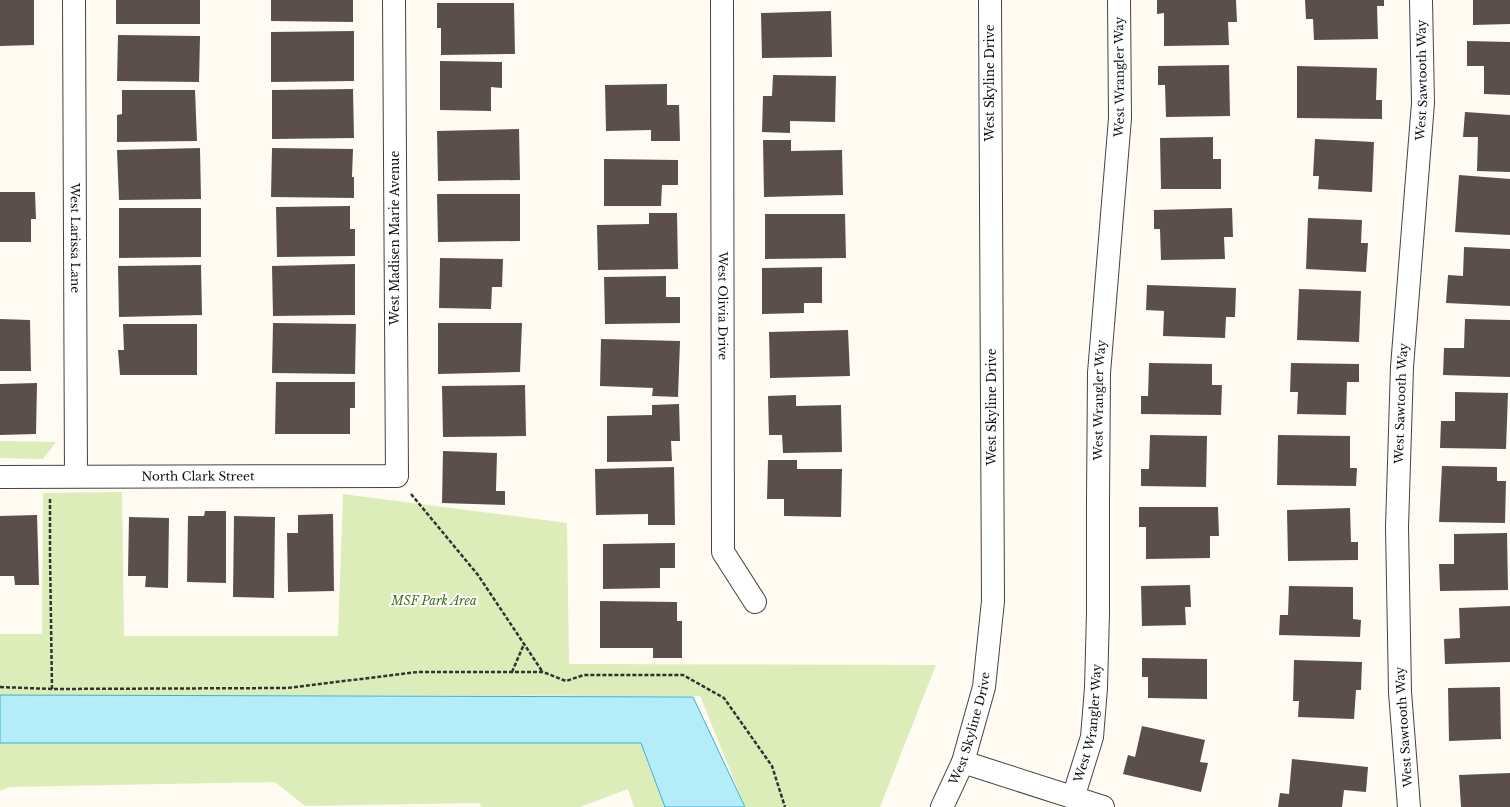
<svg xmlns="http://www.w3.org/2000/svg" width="1510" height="807" viewBox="0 0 1510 807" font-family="'Libre Baskerville',serif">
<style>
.green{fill:#ddedb9}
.water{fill:#b4ecfa;stroke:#36b1d6}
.building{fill:#5a4f4b}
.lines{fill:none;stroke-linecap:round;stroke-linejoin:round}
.minor-casing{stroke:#434343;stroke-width:24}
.path{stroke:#323232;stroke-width:2.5;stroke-dasharray:4 2;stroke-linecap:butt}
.minor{stroke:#fff;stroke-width:22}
.labels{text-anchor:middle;stroke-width:4;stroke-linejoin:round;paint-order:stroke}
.street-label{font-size:12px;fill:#101010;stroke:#fff}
.park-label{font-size:12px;font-style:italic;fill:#3a6d1b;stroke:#fff}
</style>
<rect width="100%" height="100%" fill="#fffbf3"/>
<path class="green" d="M0 441 56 442 43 459 0 458Z
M122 492 124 636H338L343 494 567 523 569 664 936 665 880 807H745L700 696 0 695V634H42L43 493Z
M0 743H641L665 807H634L628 789 580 807H481L479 803 305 806 275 782 10 787 0 791Z"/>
<path class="water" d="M0 695 693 697 745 807H665L641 743H0Z"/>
<path class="building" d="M0 0H34V45L0 46Z
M116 0H200V24H116Z
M271 0H353V22L271 21Z
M1157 0H1236L1237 22H1228L1229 45 1164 46V13L1157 14Z
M1305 0H1384V6H1377L1378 39 1314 40 1313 19H1306Z
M1473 0H1510V24L1473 25Z
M437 3H514L515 54 441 55V28H437Z
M831 11 832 57 762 58 761 13Z
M354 31V81L271 82V32Z
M118 35 200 36 199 82 117 81Z
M1467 41 1510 42V95L1484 94V66H1467Z
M440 61 502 62V88L491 87V111L440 110Z
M1229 65 1230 116 1166 117 1165 85H1158V66Z
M1297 66 1377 68 1376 100H1382V119L1297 118Z
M773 75 836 76 835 122 790 121V133L762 132 763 96H772Z
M667 84V105H679L680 141H651V130L606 131 605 85Z
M353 89 354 138 272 139V90Z
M122 90H195L197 141 117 142V115L122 114Z
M1465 112 1510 115V172L1477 171 1478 137H1463Z
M519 129 520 180 438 181 437 131Z
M1213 137V159H1221V189H1161L1160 138Z
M1315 139 1374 142 1372 192 1318 189 1319 176H1313Z
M763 140H791V151L842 150 843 195 764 197Z
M200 148 201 199 119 200 117 150Z
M272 148 353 149 352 177H354V198L271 197Z
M604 159 678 160V185H662L661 206H604Z
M1459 175 1510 179V235L1455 232Z
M0 192H35L36 219H31V242H0Z
M437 194H520V241L438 242Z
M350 206V229H355V256L277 257 276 207Z
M119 208H201V257L119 258Z
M1232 208 1233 237H1224L1225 259 1161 260 1160 229H1154V210Z
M649 213H677L678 269 598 270 597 225 649 224Z
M765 214H845L846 258 765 259Z
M1308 218 1362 220 1361 243H1368L1366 272 1306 269Z
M1464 247 1510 249V306L1446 303 1448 275 1463 276Z
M440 258 503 259 502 287H492L491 309 439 308Z
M355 264V315L273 316 272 266Z
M201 265 202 315 119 317 118 266Z
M822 267V303H804V313L762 314V268Z
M666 276V297H680V323L605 324 604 277Z
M1147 285 1236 288 1235 317H1226L1225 338 1163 336 1164 311 1146 310Z
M1299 289 1361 291 1359 342 1297 340Z
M0 319 30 320 31 371H0Z
M1465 319 1510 320V377L1443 375 1444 348H1464Z
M273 323 356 324 355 374 272 373Z
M438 323H522L520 372 438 374Z
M123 324H197V375H120L118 350H124Z
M848 330 850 376 770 378 769 332Z
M601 339 680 341 678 397 652 396 653 388 600 386Z
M1149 363 1212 364V385H1222L1221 415 1141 414V396H1148Z
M1291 363 1359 364V382H1347L1346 415 1297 414 1298 392H1290Z
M276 382H355V408H350V434H275Z
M37 383 36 434 0 435V384Z
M525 385 526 436 443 437 442 386Z
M1455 392 1508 393 1506 449 1440 448 1441 421H1455Z
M796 395V406L841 405 842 452 783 453 782 435H769L768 396Z
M679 404 680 441H671L672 461 607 462V416L652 415V405Z
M1150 435 1207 436 1206 487 1141 486V469H1149Z
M1278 435 1350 436V468H1357L1356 486 1277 485Z
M443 451 497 453 496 491H505V505L442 503Z
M768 460H797V469H842L841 517 784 516V499H767Z
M1442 466 1497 467V481H1506L1505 523 1439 522Z
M674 467 675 525H648V514L596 515 595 469Z
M1139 507H1218L1219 536H1210V558L1146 559V527H1139Z
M1350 508 1351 542H1358V560L1288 561 1287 510Z
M205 511H226V583L187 582 188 516H204Z
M333 514 334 591 288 592 287 533H298V515Z
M37 515 39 585H15L14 576H0V516Z
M234 516 275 517 274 598 233 597Z
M129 517 169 518 168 588 145 587 146 576H128Z
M1507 533 1508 590 1440 591 1439 564H1454V534Z
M675 543V568H660V588L603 589V544Z
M1190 585 1191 607H1185L1186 625 1142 626 1141 586Z
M1289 586 1353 587V619L1361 620 1360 637 1279 635 1280 615H1288Z
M600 601 677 602V621H682V658H653V648H600Z
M1510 606V662L1445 664 1444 639 1460 638 1459 608Z
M1142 658 1207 659V699L1148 698V677H1142Z
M1294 660 1362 662 1361 690H1356L1354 719 1298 717 1299 701H1293Z
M1500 687 1501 739 1449 741 1448 688Z
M1142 726 1205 740 1200 762 1208 763 1201 792 1123 774 1128 755 1135 757Z
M1292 759 1368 767 1366 792 1344 790 1342 807H1278L1280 793 1289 794Z
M1510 773V807H1461L1459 775Z"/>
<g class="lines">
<defs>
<g id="minor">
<path id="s1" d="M74 0 76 476"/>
<path id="s2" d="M722 0 723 552 755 602"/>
<path id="s3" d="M0 477 397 476 394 0"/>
<path d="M963 762 1103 807"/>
<path id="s4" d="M1073 798 1092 737 1096 688 1098 612V499L1099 373 1120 118 1119 0"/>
<path id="s5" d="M942 807 963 762 984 687 993 601 990 0"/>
<path id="s6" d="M1409 807 1400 692 1397 527 1402 367 1423 103 1421 0"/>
</g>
</defs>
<use href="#minor" class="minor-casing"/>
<path class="path" d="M411 494 478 575 542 671
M50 499V555L52 689 287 688 418 672H543L566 681 584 675H683L724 698 772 766 785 807
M512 672 524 644
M0 687 52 689"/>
<use href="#minor" class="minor"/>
</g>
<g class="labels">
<g class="street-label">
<text dy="4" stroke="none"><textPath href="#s4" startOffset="725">West Wrangler Way</textPath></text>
<text dy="4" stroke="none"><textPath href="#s6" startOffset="728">West Sawtooth Way</textPath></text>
<text transform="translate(990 83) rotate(-90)" y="4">West Skyline Drive</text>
<text dy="4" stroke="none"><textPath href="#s1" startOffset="238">West Larissa Lane</textPath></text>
<text transform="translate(395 238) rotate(-90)" y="4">West Madisen Marie Avenue</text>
<text dy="4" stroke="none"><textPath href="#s2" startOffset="306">West Olivia Drive</textPath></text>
<text dy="4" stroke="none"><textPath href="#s4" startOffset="401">West Wrangler Way</textPath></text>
<text dy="4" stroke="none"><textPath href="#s6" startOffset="404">West Sawtooth Way</textPath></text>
<text transform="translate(992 407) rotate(-90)" y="4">West Skyline Drive</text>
<text dy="4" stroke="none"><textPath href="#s3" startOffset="198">North Clark Street</textPath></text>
<text dy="4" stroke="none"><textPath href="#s4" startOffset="77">West Wrangler Way</textPath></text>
<text transform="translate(1404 727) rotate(-94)" y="4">West Sawtooth Way</text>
<text dy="4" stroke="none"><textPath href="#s5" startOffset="84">West Skyline Drive</textPath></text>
</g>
<g class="park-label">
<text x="434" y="605">MSF Park Area</text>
</g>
</g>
</svg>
